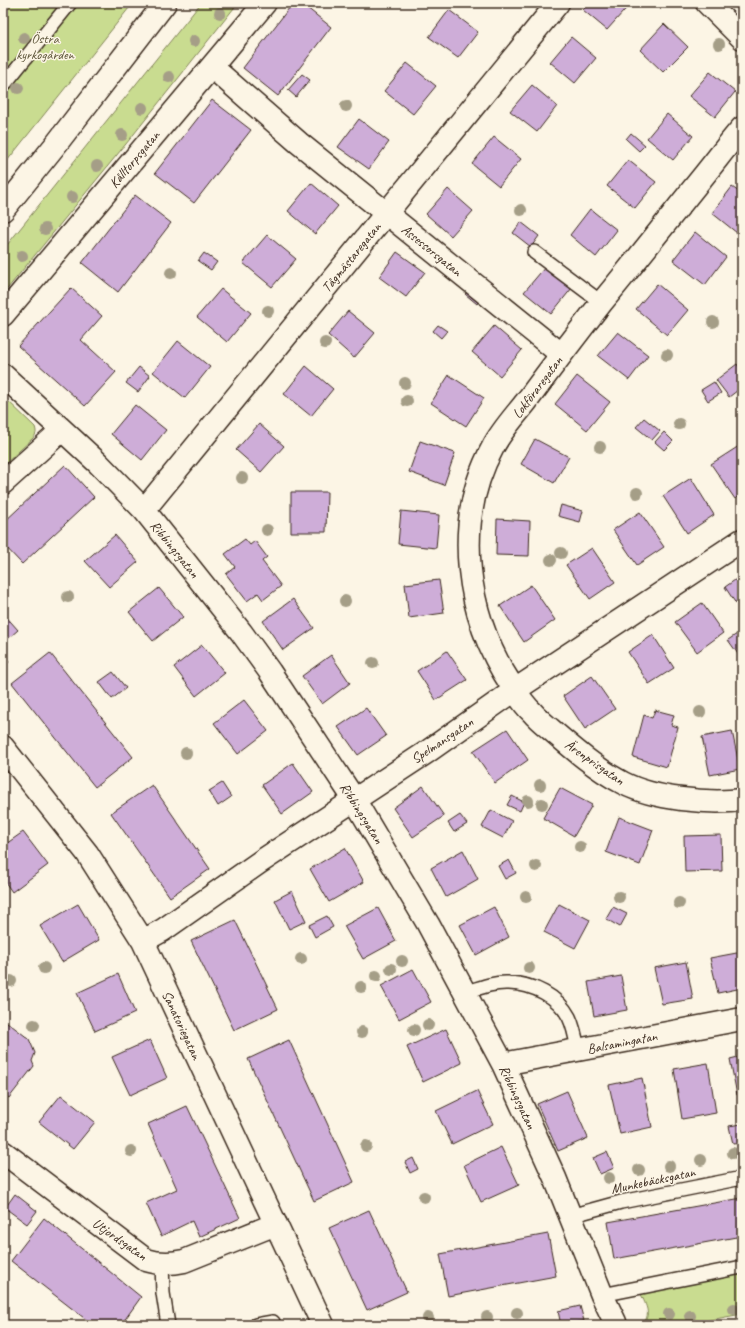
<svg xmlns="http://www.w3.org/2000/svg" width="745" height="1328" viewBox="0 0 745 1328" font-family="Caveat,sans-serif">
<style>
.green{fill:#c9dc90;stroke:#828357}
.building{fill:#ceadd8;stroke:#3b2a1e}
.lines{fill:none;stroke-linecap:round;stroke-linejoin:round}
.service-casing{stroke:#3b2a1e;stroke-width:16}
.minor-casing{stroke:#3b2a1e;stroke-width:25}
.service{stroke:#fcf5e5;stroke-width:13}
.minor{stroke:#fcf5e5;stroke-width:22}
.tree{fill:#a59e87}
.labels{text-anchor:middle;stroke-width:3;stroke-linejoin:round;paint-order:stroke}
.park-label{font-size:14px;fill:#5e563a;stroke:#fcf5e5}
.street-label{font-size:14px;fill:#3b2a1e;stroke:#fcf5e5}
</style>
<rect width="100%" height="100%" fill="#fcf5e5"/>
<filter id="ink" filterUnits="userSpaceOnUse"><feTurbulence type="fractalNoise" baseFrequency=".025" numOctaves="2"/><feDisplacementMap in="SourceGraphic" scale="8" xChannelSelector="R" yChannelSelector="G"/><feConvolveMatrix kernelMatrix="1 2 1 2 8 2 1 2 1" color-interpolation-filters="sRGB"/></filter>
<g filter="url(#ink)">
<path class="green" d="M3 3H133L3 166Z
M201 3H238L130 139 3 294V250Z
M3 396 35 427C37 433 36 435 32 439L3 466Z
M742 1272V1314L683 1325H642C652 1314 646 1306 641 1294L680 1284Z"/>
<path class="building" d="M293 3H301L331 27 278 96 243 68Z
M589 3H631L607 30 583 10Z
M449 10 478 32 458 58 429 37Z
M664 24 688 47 663 72 640 50Z
M571 37 596 58 575 83 550 62Z
M407 63 436 86 413 114 384 91Z
M710 72 735 92 715 117 689 96Z
M302 74 310 80 296 97 288 90Z
M532 85 557 106 537 132 510 111Z
M212 100 251 130 194 203 155 173Z
M667 114 693 136 673 160 647 138Z
M359 119 389 142 369 169 338 147Z
M631 133 645 145 639 151 626 139Z
M494 137 521 159 499 186 472 164Z
M628 160 656 182 635 208 607 186Z
M311 183 338 206 315 234 288 211Z
M732 187 742 194V237L712 213Z
M448 189 473 211 451 236 426 214Z
M135 195 171 223 118 292 82 263Z
M590 209 617 230 596 257 570 235Z
M521 222 539 236 531 247 513 233Z
M695 232 726 257 705 285 673 260Z
M267 235 296 259 272 287 243 263Z
M397 252 425 272 406 297 379 277Z
M204 253 217 262 211 270 198 261Z
M546 266 572 288 551 314 524 292Z
M657 284 688 310 667 335 636 309Z
M472 286 483 296 477 304 465 294Z
M71 288 102 316 81 340 116 372 85 406 18 346Z
M221 289 251 313 227 342 197 317Z
M348 311 375 333 354 358 328 335Z
M438 325 447 331 441 338 433 331Z
M494 326 522 350 500 376 472 352Z
M618 332 648 355 629 380 598 356Z
M178 341 210 367 185 398 153 372Z
M737 364 742 371V387L729 397 716 380Z
M306 366 333 389 311 416 284 394Z
M139 367 150 376 138 392 126 383Z
M449 375 484 398 466 426 431 403Z
M577 376 610 402 587 430 555 404Z
M714 382 721 393 708 401 701 390Z
M135 405 166 430 142 460 111 434Z
M644 418 660 431 652 440 636 427Z
M259 424 284 446 261 472 236 450Z
M664 432 673 441 664 450 655 442Z
M535 439 569 457 554 483 521 464Z
M420 441 455 453 444 485 409 472Z
M739 446 742 451V495L735 499 711 464Z
M65 465 94 497 22 564 3 544V523Z
M691 478 714 515 687 533 663 496Z
M291 492H327L326 532H291Z
M561 505 583 511 580 522 558 516Z
M401 511 439 515 436 548 398 544Z
M640 512 664 547 637 565 613 530Z
M497 519 530 521 529 556 496 555Z
M115 535 138 562 109 587 85 561Z
M245 539 250 545 255 541 267 557 262 561 281 586 263 600 258 593 247 601 226 574 235 567 225 554Z
M592 548 615 582 590 599 566 565Z
M742 575V613L725 587Z
M439 580 444 613 409 618 405 584Z
M531 585 555 620 524 642 500 606Z
M159 588 183 617 153 641 129 612Z
M293 599 314 628 283 650 263 621Z
M702 603 723 633 697 652 675 622Z
M3 613 18 630 3 643Z
M740 632 742 634V651L738 654 728 640Z
M653 635 674 668 649 684 628 652Z
M202 645 225 673 196 696 174 667Z
M447 651 467 680 436 700 417 671Z
M50 653 133 757 95 787 12 683Z
M331 655 350 683 322 704 302 676Z
M3 656 9 662 3 667Z
M113 672 126 688 112 699 99 682Z
M592 676 615 709 585 729 563 696Z
M244 700 268 731 238 754 214 723Z
M366 708 386 736 358 755 338 727Z
M655 710 674 715 671 725 678 727 667 767 633 757 644 715 652 718Z
M507 729 528 760 495 783 473 751Z
M732 731 740 769 710 775 702 737Z
M293 763 313 792 282 814 262 785Z
M222 783 231 797 218 806 209 791Z
M152 785 210 869 170 897 111 813Z
M423 786 444 816 413 837 393 808Z
M560 788 592 805 574 836 543 818Z
M512 796 524 802 520 811 507 805Z
M491 810 512 821 503 838 482 827Z
M460 815 467 824 454 832 448 823Z
M619 817 653 830 640 865 606 852Z
M23 832 48 865 12 892 3 879V846Z
M721 835 722 871 685 872 684 836Z
M345 848 364 882 329 902 310 869Z
M463 850 478 879 446 897 431 868Z
M509 860 516 873 505 879 498 866Z
M292 891 306 921 289 929 275 900Z
M78 904 99 940 62 962 40 926Z
M559 904 590 920 575 948 544 932Z
M494 907 509 937 476 955 460 925Z
M613 907 627 914 620 927 606 919Z
M378 908 396 941 363 959 344 926Z
M327 916 333 927 315 937 309 925Z
M235 920 278 1009 234 1030 191 941Z
M742 952V988L718 993 710 958Z
M686 962 693 999 662 1004 654 968Z
M413 969 431 1002 399 1019 381 986Z
M118 974 135 1013 95 1031 77 993Z
M621 976 627 1010 594 1016 588 982Z
M7 1022 29 1039 35 1053 32 1061 34 1066 9 1098 3 1094V1027Z
M446 1029 462 1063 423 1082 407 1047Z
M150 1040 167 1078 130 1095 112 1057Z
M289 1040 354 1182 314 1201 248 1059Z
M742 1056V1094L737 1095 730 1059Z
M708 1063 716 1113 682 1119 674 1069Z
M642 1078 652 1127 620 1134 609 1085Z
M477 1091 493 1124 452 1144 436 1111Z
M567 1091 588 1138 558 1151 537 1104Z
M61 1095 95 1122 73 1149 39 1122Z
M187 1106 240 1218 199 1237 192 1221 161 1236 146 1203 177 1189 148 1124Z
M741 1124 742 1143 733 1144 729 1126Z
M501 1147 519 1185 481 1202 464 1165Z
M607 1152 614 1168 600 1174 593 1158Z
M413 1158 418 1169 410 1173 405 1162Z
M15 1194 37 1211 27 1224 5 1208Z
M742 1198V1236L614 1259 608 1222Z
M369 1210 407 1292 367 1310 329 1228Z
M44 1218 141 1297 121 1325H93L11 1261Z
M548 1234 556 1276 448 1296 440 1254Z
M580 1306 584 1321 561 1325 558 1311Z"/>
<g class="lines">
<defs>
<path id="service" d="M3 86 70 3
M534 252 602 303
M464 993C479 988 494 982 509 983 533 984 558 996 569 1017 574 1027 576 1039 578 1050
M570 1216 621 1202 742 1178
M162 1263 163 1293 168 1325
M602 1295 742 1267
M256 1325 273 1322"/>
<path id="minor" d="M707 3 742 38
M212 67 299 143 561 354
M742 128C728 144 715 162 701 179 668 220 636 261 602 302 576 335 551 368 526 402 515 416 501 431 493 447 452 522 466 617 512 686 518 695 524 705 532 712 537 718 543 723 549 728 572 748 596 769 623 783 654 799 708 804 742 800
M3 210 57 143 165 3
M3 315 265 3
M3 375 98 463 144 510 241 632 270 672 354 799 428 924 503 1064 555 1178 602 1295 615 1322
M3 483 62 430
M144 510 558 3
M3 747 87 853 143 941 323 1325
M143 941 163 930 260 862 427 752 515 690 742 540
M503 1064 742 1019
M3 1152 146 1260C159 1264 171 1264 184 1261L276 1224"/>
</defs>
<use href="#service" class="service-casing"/>
<use href="#minor" class="minor-casing"/>
<use href="#service" class="service"/>
<use href="#minor" class="minor"/>
</g>
<g class="tree">
<circle cx="220" cy="13" r="6"/>
<circle cx="24" cy="38" r="6"/>
<circle cx="194" cy="41" r="6"/>
<circle cx="719" cy="44" r="6"/>
<circle cx="169" cy="77" r="6"/>
<circle cx="18" cy="88" r="6"/>
<circle cx="346" cy="106" r="6"/>
<circle cx="142" cy="108" r="6"/>
<circle cx="122" cy="135" r="6"/>
<circle cx="97" cy="166" r="6"/>
<circle cx="72" cy="197" r="6"/>
<circle cx="521" cy="210" r="6"/>
<circle cx="45" cy="229" r="6"/>
<circle cx="22" cy="256" r="6"/>
<circle cx="171" cy="273" r="6"/>
<circle cx="268" cy="311" r="6"/>
<circle cx="713" cy="322" r="6"/>
<circle cx="325" cy="343" r="6"/>
<circle cx="667" cy="355" r="6"/>
<circle cx="405" cy="383" r="6"/>
<circle cx="407" cy="401" r="6"/>
<circle cx="679" cy="424" r="6"/>
<circle cx="600" cy="447" r="6"/>
<circle cx="242" cy="478" r="6"/>
<circle cx="637" cy="493" r="6"/>
<circle cx="267" cy="530" r="6"/>
<circle cx="561" cy="553" r="6"/>
<circle cx="551" cy="560" r="6"/>
<circle cx="68" cy="597" r="6"/>
<circle cx="345" cy="601" r="6"/>
<circle cx="373" cy="663" r="6"/>
<circle cx="700" cy="712" r="6"/>
<circle cx="186" cy="753" r="6"/>
<circle cx="540" cy="785" r="6"/>
<circle cx="528" cy="801" r="6"/>
<circle cx="542" cy="804" r="6"/>
<circle cx="580" cy="847" r="6"/>
<circle cx="536" cy="866" r="6"/>
<circle cx="526" cy="897" r="6"/>
<circle cx="619" cy="897" r="6"/>
<circle cx="679" cy="903" r="6"/>
<circle cx="301" cy="959" r="6"/>
<circle cx="402" cy="961" r="6"/>
<circle cx="44" cy="968" r="6"/>
<circle cx="529" cy="968" r="6"/>
<circle cx="391" cy="969" r="6"/>
<circle cx="376" cy="976" r="6"/>
<circle cx="11" cy="981" r="6"/>
<circle cx="361" cy="987" r="6"/>
<circle cx="34" cy="1025" r="6"/>
<circle cx="428" cy="1025" r="6"/>
<circle cx="414" cy="1030" r="6"/>
<circle cx="362" cy="1032" r="6"/>
<circle cx="366" cy="1146" r="6"/>
<circle cx="131" cy="1151" r="6"/>
<circle cx="733" cy="1153" r="6"/>
<circle cx="701" cy="1160" r="6"/>
<circle cx="669" cy="1166" r="6"/>
<circle cx="639" cy="1170" r="6"/>
<circle cx="609" cy="1178" r="6"/>
<circle cx="424" cy="1197" r="6"/>
<circle cx="734" cy="1309" r="6"/>
<circle cx="517" cy="1313" r="6"/>
<circle cx="669" cy="1314" r="6"/>
<circle cx="690" cy="1316" r="6"/>
<circle cx="487" cy="1317" r="6"/>
<circle cx="428" cy="1318" r="6"/>
</g>
</g>
<g class="labels">
<g class="park-label">
<text x="45" y="43">Östra<tspan x="45" dy="16">kyrkogården</tspan></text>
</g>
<g class="street-label">
<text transform="translate(134 159) rotate(-50)" y="5">Kålltorpsgatan</text>
<text transform="translate(432 250) rotate(39)" y="5">Assessorsgatan</text>
<text transform="translate(351 257) rotate(-51)" y="5">Tågmästaregatan</text>
<text transform="translate(537 387) rotate(-53)" y="5">Lokföraregatan</text>
<text transform="translate(175 549) rotate(51)" y="5">Ribbingsgatan</text>
<text transform="translate(442 740) rotate(-34)" y="5">Spelmansgatan</text>
<text transform="translate(595 762) rotate(35)" y="5">Ärenprisgatan</text>
<text transform="translate(362 813) rotate(58)" y="5">Ribbingsgatan</text>
<text transform="translate(182 1025) rotate(65)" y="5">Sanatoriegatan</text>
<text transform="translate(622 1042) rotate(-11)" y="5">Balsamingatan</text>
<text transform="translate(518 1097) rotate(65)" y="5">Ribbingsgatan</text>
<text transform="translate(653 1180) rotate(-12)" y="5">Munkebäcksgatan</text>
<text transform="translate(120 1239) rotate(35)" y="5">Utjordsgatan</text>
</g>
</g>
<rect width="745" height="1328" fill="none" stroke="#fcf5e5" stroke-width="16"/>
<rect x="8" y="8" width="729" height="1312" fill="none" stroke="#3b2a1e" stroke-width="1.5" filter="url(#ink)"/>
</svg>
